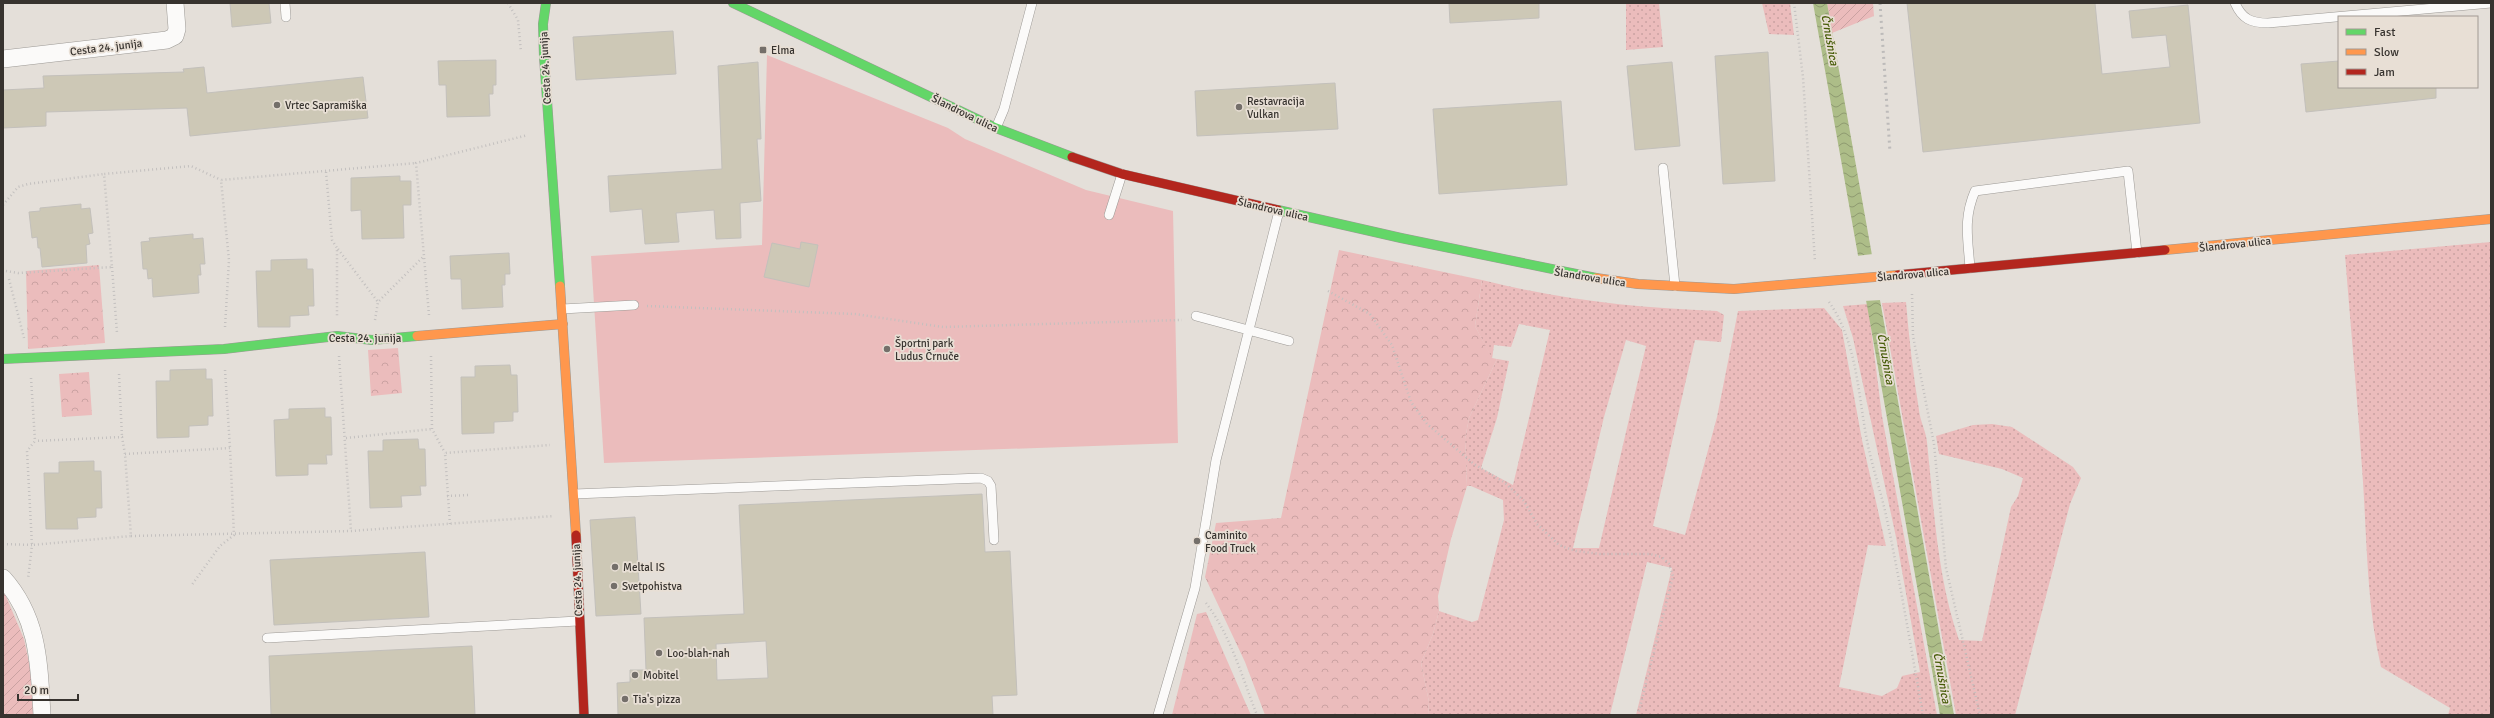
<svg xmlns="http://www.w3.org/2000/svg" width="2494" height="718" viewBox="0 0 2494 718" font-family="Signika,sans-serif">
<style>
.grass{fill:url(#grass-dots);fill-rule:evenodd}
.forest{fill:url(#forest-crowns)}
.garden{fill:url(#garden-furrows)}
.pitch{fill:#ebbcbc}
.water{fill:url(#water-waves)}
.pier{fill:#e4dfd9}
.building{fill:#cdc8b6;stroke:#c3c0bb;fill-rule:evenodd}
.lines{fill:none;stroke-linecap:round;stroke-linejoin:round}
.lane-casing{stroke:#9c9995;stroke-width:10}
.street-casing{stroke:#9c9995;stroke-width:18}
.fast-casing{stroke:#9c9995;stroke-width:10}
.slow-casing{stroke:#9c9995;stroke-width:10}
.jam-casing{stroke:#9c9995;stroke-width:10}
.path{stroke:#c3c0bf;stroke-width:2.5;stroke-dasharray:1 3;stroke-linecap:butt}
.lane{stroke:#fbfaf9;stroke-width:9}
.street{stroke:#fbfaf9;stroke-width:17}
.fast{stroke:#63d668;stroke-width:9}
.slow{stroke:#ff974d;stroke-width:9}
.jam{stroke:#b3261e;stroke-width:9}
.rail{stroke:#bdbbba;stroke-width:3;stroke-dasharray:2 4;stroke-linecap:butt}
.poi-dot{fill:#746f6a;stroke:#e8dfd5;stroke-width:1.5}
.labels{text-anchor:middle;stroke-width:3.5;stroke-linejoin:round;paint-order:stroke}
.street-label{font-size:11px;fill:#37332f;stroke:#e8dfd5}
.poi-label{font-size:11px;fill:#37332f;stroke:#e8dfd5;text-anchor:start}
.water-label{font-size:12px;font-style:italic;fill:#455b06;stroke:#e8dfd5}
</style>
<defs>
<pattern id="grass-dots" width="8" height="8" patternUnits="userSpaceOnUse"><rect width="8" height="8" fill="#ebbcbc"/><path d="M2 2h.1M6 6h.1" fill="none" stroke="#caa2a2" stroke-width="1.8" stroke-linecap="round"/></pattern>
<pattern id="forest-crowns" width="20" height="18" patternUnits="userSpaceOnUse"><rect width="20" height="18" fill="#ebbcbc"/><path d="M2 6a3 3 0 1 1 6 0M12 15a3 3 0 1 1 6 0" fill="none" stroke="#caa2a2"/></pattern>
<pattern id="garden-furrows" width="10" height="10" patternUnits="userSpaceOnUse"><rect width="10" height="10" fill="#ebbcbc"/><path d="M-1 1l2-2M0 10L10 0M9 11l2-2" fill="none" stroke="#caa2a2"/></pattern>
<pattern id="water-waves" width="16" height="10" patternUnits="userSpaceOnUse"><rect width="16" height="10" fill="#adbd88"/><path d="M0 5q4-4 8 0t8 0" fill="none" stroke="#8e9a70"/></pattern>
</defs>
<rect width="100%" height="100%" fill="#e4dfd9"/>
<path class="grass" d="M1626 3H1659L1663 47 1626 50Z
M1762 3H1790L1794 35 1769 34Z
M2491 242V715H2448L2450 708 2381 667C2367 607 2367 543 2363 482 2358 406 2351 331 2345 255Z
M1482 280C1561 300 1635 308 1717 311L1724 315 1721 342 1695 340 1653 526 1685 535 1717 417 1738 311 1824 308 1842 330 1862 440 1886 546 1868 545 1839 687 1882 696 1897 688 1902 676 1920 672 1896 537 1853 338 1843 306 1868 304 1882 416 1937 715H1636L1672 568 1647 562 1610 715H1428L1429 702 1421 663 1433 634 1439 611 1472 622 1478 620 1504 520 1503 500 1471 486H1467L1465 439 1469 418 1497 359 1509 361 1497 418 1481 468 1513 485 1550 330 1519 324 1511 347 1494 345 1492 359 1475 326ZM1626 340 1646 346 1599 548H1573L1604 417Z
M1906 302C1909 338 1913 374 1919 410 1920 421 1926 431 1927 442 1934 508 1937 577 1959 640L1982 641 2011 507 2018 496 2023 478 2002 469 1939 454 1936 436 1973 425 1992 424 2012 427 2073 467 2081 478 2070 504 2015 715H1956L1882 303Z"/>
<path class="forest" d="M1339 250 1482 280 1475 326 1492 358 1497 359 1469 418 1465 439 1467 486 1451 539 1438 596 1439 611 1433 634 1421 663 1429 702 1428 715H1265L1245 662 1205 577 1216 523 1281 518Z
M99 265 105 343 28 349 26 271Z
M398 348 402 393 371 396 368 350Z
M89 372 92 415 62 417 59 374Z
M1206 612 1246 704 1251 715H1172L1197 614Z"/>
<path class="garden" d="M1827 3H1873L1874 16 1832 33Z
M3 589 24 639 31 672 33 715H3Z"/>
<path class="pitch" d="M767 55 948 128 965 139 1086 190 1173 211 1178 443 604 463 591 256 762 245Z"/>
<path class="water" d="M1813 3H1827L1954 715H1940Z"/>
<path class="pier" d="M1873 254 1881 300 1864 301 1856 256Z"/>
<path class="building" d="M230 3H269L271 23 232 27Z
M1449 3H1539V18L1450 23Z
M1907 3H2095L2102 74 2170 67 2166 35 2132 38 2129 11 2188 5 2200 123 1923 152Z
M673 31 676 74 576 80 573 37Z
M1768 52 1775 181 1723 184 1715 56Z
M496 60V85H493V94H489L490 116 447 117 446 85H439L438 61Z
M2339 61V87H2436V98L2306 112 2301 64Z
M758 62 761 139H757L761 201 740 203 741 238 716 239 714 210 676 213 679 242 645 244 642 209 610 212 608 176 722 169 718 66Z
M1672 62 1680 146 1635 150 1627 66Z
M204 67 207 93 363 77 368 118 190 136 187 108 46 112V126L3 128V90L44 88 43 76 184 72 183 69Z
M1335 83 1338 129 1197 136 1195 91Z
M1561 101 1567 185 1439 194 1433 109Z
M400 176V181H411V205H403L404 238 362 239 361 210 351 211V178Z
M81 204V209L90 208 93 233 88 234 90 244 86 245 87 263 42 267 40 248H38L37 237 32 238 29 212 40 211V208Z
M193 234V239L203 238 205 264H200L201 275H198L199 293 153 297 152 278 148 279 147 269H143L141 242 150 241 149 238Z
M801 242 818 245 809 287 764 277 772 243 800 249Z
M509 253 510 274H505V285H502L503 307 462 309 461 279H451L450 256Z
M307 259V269H313L314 306H308L309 315 290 316V327H258L256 271H271V260Z
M510 365 511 375H517L518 412H513V421L494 422V433L462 434 461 377H475V366Z
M206 369V379H212L213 416H208V425L189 426V437L157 438 156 381H170V370Z
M325 408V417H331L332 455H326L327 464H308V475L276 476 274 420 289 419V409Z
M418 439 419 449H425L426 486H420L421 495 401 496 402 507 370 508 368 451H383V440Z
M94 461V471H101L102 508H96V517L77 518 78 529H46L44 473H59V462Z
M982 494 985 552 1010 551 1017 695 992 696 993 715H618L617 683 630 682V670H646L644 618 744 614 739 505ZM766 641 768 678 717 680 716 644Z
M635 517 641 614 596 616 590 520Z
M425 552 429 617 274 625 270 560Z
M472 646 475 715H271L269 656Z"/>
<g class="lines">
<defs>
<path id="lane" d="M285 3 286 17
M2235 3C2242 19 2251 23 2268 23L2491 3
M996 128 1004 109 1032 3
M1663 168 1675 286
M1109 215 1122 174
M1970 268C1968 239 1963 219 1975 191L2128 171 2137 253
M562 309 634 305
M1196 316 1289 341
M574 494 981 478 988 481 991 486 994 540
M267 638 578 621
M1158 715 1195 588 1216 460 1279 211"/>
<path id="street" d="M3 59 167 40 175 36 177 29 175 3
M3 578C39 618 39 664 42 715"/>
<path id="fast" d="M546 3 543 24 544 57 560 286
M733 3 996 128 1072 157
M1278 210 1401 238 1596 278
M3 359 224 349 337 336 372 340 417 336"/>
<path id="slow" d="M2165 250 2491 219
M1596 278 1638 284 1734 289 1898 275
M560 286 576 535
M417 336 563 324"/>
<path id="jam" d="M1072 157 1122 174 1278 210
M1898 275 2165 250
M576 535 584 715"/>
</defs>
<use href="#lane" class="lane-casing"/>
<use href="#street" class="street-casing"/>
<use href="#fast" class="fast-casing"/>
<use href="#slow" class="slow-casing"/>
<use href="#jam" class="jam-casing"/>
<path class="path" d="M508 3 518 20 521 52
M1794 3 1803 77 1815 262
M326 172 332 240 337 248V316
M3 205 18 187 28 184 104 174
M338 249 378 302
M112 267 117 333
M6 271 18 273 112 267 104 174 191 166 221 180
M9 279 24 338
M1328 291 1370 314 1392 345 1411 402 1427 424 1474 464 1504 482 1524 501 1537 524 1559 545 1576 551 1600 554H1650L1662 557 1669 564 1673 576 1638 715
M1912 294 1913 336 1934 444 1946 568 1980 715
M1829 302C1859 344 1858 402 1869 450 1874 472 1881 493 1886 515 1900 581 1911 648 1923 715
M647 306 855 314 943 327 1182 320
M429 315 416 163 528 135
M375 320 378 302 424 256
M225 327 229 260 221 180 416 163
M339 356 351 531
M431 356 432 429 445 453
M225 370 230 448
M119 374 122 437
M31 378 35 441 27 451 32 545 131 536 125 454 122 437 35 441
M346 438 432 429
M125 454 230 448 234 535 220 546 191 586
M447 496 469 495
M450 524 445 453 550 445
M131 536 351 531 554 516
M3 544 32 545 28 579
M1206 603C1231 636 1242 677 1257 715"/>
<use href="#lane" class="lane"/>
<use href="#street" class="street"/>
<use href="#fast" class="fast"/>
<use href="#slow" class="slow"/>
<use href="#jam" class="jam"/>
<path class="rail" d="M1880 3 1890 152"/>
</g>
<g class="poi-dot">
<rect x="759" y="46" width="8" height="8" rx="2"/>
<circle cx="277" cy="105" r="4"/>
<circle cx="1239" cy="107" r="4"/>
<circle cx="887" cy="349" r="4"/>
<circle cx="1197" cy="541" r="4"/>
<circle cx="615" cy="567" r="4"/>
<circle cx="614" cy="586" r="4"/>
<circle cx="659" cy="653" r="4"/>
<circle cx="635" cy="675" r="4"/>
<circle cx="625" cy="699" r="4"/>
</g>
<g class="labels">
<g class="street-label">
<text transform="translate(106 47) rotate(-7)" y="4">Cesta 24. junija</text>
<text transform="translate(545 68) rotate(-93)" y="4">Cesta 24. junija</text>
<text transform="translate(965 113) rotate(26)" y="4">Šlandrova ulica</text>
<text transform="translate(1273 209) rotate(13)" y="4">Šlandrova ulica</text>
<text transform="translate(2235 244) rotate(-6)" y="4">Šlandrova ulica</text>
<text transform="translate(1913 274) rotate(-5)" y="4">Šlandrova ulica</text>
<text transform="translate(1590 277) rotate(9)" y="4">Šlandrova ulica</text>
<text x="365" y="342">Cesta 24. junija</text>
<text transform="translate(577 580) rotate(-92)" y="4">Cesta 24. junija</text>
</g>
<g class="poi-label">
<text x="771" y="54">Elma</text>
<text x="1247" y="105">Restavracija<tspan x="1247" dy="13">Vulkan</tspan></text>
<text x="285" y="109">Vrtec Sapramiška</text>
<text x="895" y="347">Športni park<tspan x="895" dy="13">Ludus Črnuče</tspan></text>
<text x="1205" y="539">Caminito<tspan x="1205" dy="13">Food Truck</tspan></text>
<text x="623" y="571">Meltal IS</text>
<text x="622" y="590">Svetpohistva</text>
<text x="667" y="657">Loo-blah-nah</text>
<text x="643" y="679">Mobitel</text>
<text x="633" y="703">Tia's pizza</text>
</g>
<g class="water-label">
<text transform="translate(1830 40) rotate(80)" y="4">Črnušnica</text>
<text transform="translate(1886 359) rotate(80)" y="4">Črnušnica</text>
<text transform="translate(1942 678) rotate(80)" y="4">Črnušnica</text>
</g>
</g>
<rect width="2494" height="718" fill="none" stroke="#37332f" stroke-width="8"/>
<rect x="2338" y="16" width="140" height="72" fill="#e8dfd5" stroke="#a19a93"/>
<rect x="2346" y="29" width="20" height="6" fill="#63d668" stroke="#a19a93"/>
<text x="2374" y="36" font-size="12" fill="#37332f">Fast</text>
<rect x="2346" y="49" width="20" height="6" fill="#ff974d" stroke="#a19a93"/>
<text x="2374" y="56" font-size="12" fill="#37332f">Slow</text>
<rect x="2346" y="69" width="20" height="6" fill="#b3261e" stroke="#a19a93"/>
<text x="2374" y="76" font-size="12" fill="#37332f">Jam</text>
<path d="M18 694v6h60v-6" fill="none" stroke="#37332f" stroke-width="2"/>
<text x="24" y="694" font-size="12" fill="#37332f" stroke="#e8dfd5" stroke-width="3" paint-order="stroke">20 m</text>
</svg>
